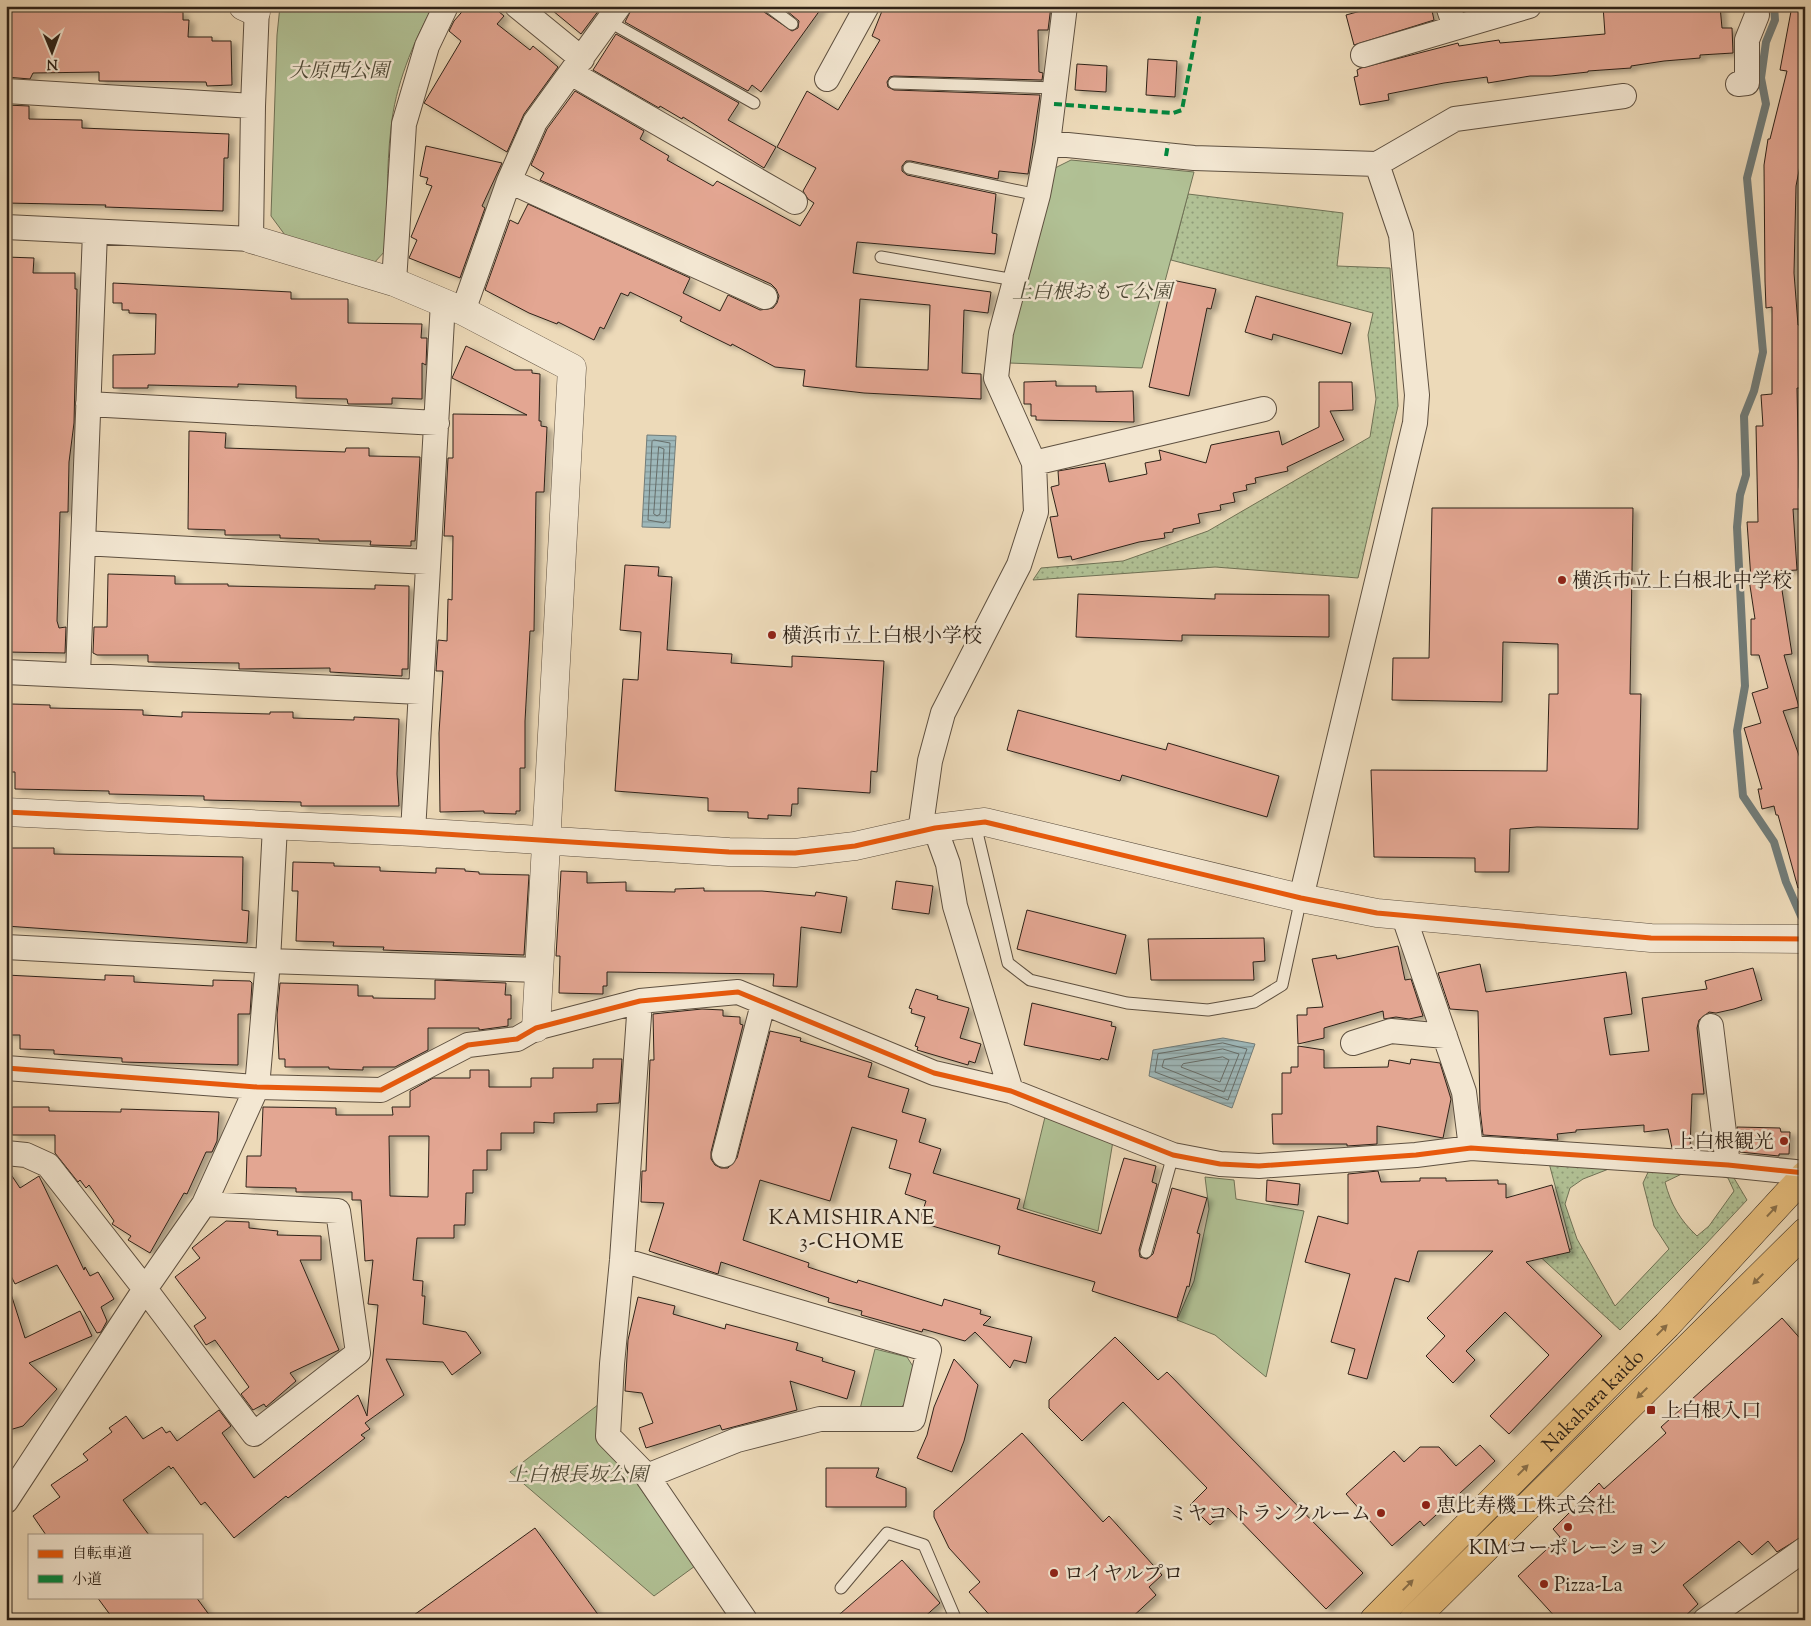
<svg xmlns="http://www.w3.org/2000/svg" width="1811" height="1626" viewBox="0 0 1811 1626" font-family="'Sorts Mill Goudy','Noto Serif JP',serif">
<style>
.grass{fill:url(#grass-dots);stroke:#707256}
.park{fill:#b1c195;stroke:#707256}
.water{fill:url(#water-rules);stroke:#717c79}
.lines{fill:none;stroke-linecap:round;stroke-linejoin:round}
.shore{stroke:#666d69;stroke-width:1}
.stream{stroke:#717c79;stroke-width:8}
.building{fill:#e3a692;stroke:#2e2218;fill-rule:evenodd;filter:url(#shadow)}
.service-casing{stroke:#5e5040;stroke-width:13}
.minor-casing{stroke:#5e5040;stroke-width:26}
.tertiary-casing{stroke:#5e5040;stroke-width:29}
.primary-casing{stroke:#2e2218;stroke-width:29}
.service{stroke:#f3e7d2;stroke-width:11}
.minor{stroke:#f3e7d2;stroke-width:24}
.tertiary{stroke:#f3e7d2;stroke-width:28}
.primary{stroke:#e6bd7c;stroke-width:28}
.quiet{stroke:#00873e;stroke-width:4;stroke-dasharray:8 4;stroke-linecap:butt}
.cycleway-casing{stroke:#f3e7d2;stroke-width:8}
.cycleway{stroke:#e8590c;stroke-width:5}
.oneway{fill:#8a704a}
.poi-dot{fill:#8f2418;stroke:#f3e7d2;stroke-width:2}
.labels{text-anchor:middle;stroke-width:5;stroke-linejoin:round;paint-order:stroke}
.park-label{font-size:20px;font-style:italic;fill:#4f4a37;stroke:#f3e7d2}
.poi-label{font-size:20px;fill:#2e2218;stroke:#f3e7d2;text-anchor:start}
.street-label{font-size:20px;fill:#2e2218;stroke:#f3e7d2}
.neighbourhood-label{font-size:21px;letter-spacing:1px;fill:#2e2218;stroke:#f3e7d2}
</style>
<defs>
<pattern id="grass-dots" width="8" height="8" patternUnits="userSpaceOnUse" patternTransform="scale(1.25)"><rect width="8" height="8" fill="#b1c195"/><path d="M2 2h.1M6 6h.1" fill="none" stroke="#909c79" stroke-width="1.8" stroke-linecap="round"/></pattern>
<pattern id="water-rules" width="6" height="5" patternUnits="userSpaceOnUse" patternTransform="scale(1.25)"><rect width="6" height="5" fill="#9eb8ba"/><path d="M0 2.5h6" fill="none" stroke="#819596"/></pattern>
<filter id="shadow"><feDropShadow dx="5.5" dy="3" stdDeviation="2.5" flood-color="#0004"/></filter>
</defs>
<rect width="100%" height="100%" fill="#eddab9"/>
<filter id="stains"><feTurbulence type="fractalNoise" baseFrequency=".004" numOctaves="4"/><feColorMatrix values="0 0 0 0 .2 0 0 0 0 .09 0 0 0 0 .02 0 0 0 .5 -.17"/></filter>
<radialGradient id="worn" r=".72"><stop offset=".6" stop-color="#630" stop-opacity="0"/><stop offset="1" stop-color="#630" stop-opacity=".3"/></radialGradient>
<path class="grass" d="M1188 194 1343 213 1337 266 1390 268 1398 406 1358 578 1215 567 1033 580 1041 568 1123 561 1208 531 1370 437 1376 399 1368 335 1373 313 1171 260Z
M1549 1163 1619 1165 1583 1179 1570 1188 1565 1204 1577 1239 1615 1306 1669 1249 1654 1226 1643 1183 1650 1168 1690 1170 1665 1182C1671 1205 1680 1220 1697 1236L1709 1226 1734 1191 1728 1178 1709 1173H1731L1747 1200 1704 1246 1620 1330 1535 1252 1572 1249Z"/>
<path class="park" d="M280 6H433C413 43 395 86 391 128 386 168 388 210 386 250L373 264 285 235 271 216 277 35Z
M1071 160 1194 172 1142 368 1009 363 1010 334 1055 168Z
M1045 1117 1113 1141 1098 1231 1023 1208Z
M1205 1177 1234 1180 1236 1199 1304 1211 1266 1377 1215 1335 1177 1320 1194 1281 1209 1209Z
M875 1349 907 1357 914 1368 909 1400 900 1408 860 1409Z
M603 1401 604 1437 695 1566 654 1596 510 1472Z"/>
<path class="water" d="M647 435 676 436 670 528 642 527Z
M1223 1038 1255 1044 1232 1108 1149 1076 1153 1050Z"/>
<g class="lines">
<path class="shore" d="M654 440 670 443 666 521 664 523 648 520 652 442Z
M659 447 664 449 660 514 657 516 654 514Z
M1223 1043 1247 1049 1228 1100 1155 1072 1158 1054Z
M1223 1049 1239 1054 1224 1092 1162 1067 1164 1060Z
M1223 1057 1229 1060 1220 1082 1181 1067 1183 1064Z"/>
<path class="stream" d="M1774 6 1775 20 1766 42 1761 78 1766 104 1747 178 1763 352 1754 391 1744 416 1746 475 1740 495 1737 527 1745 686 1737 731 1743 796 1774 842 1786 882 1801 916"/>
</g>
<path class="building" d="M6 6H136V11L183 12V20H189L188 37H212V41H231L232 85 207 86 206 82 99 81V72L33 73 30 79 6 77Z
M467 6H492L504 16 497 24 530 50 533 46 558 67 524 114 507 152 424 103 461 41 449 31 454 21Z
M547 6H594L599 10 581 34Z
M633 6H761L764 12 792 31 798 28 799 21 781 6H823L761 92 752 85 748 91 625 22Z
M884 6H1051L1048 30H1038L1039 72 1043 73 1042 80 894 76 890 77 887 82 888 87 894 90 1040 95 1028 174 999 171 998 179 911 161H906L902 166V171L907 175 996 194 992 233 997 234 995 254 857 242 853 273 991 292 988 313 964 310 962 373 981 374V399L864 393 803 386 805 370 775 367 732 344 731 346 680 321 682 317 630 292 628 296 621 293 604 329 600 327 594 340 558 322 557 324 529 313 485 290 510 220 518 224 528 204 690 278 683 293 720 311 728 295 760 310 773 308 777 303 779 296 776 289 771 284 540 180 544 173 531 165 547 129 575 91 644 131 640 139 669 156 667 160 713 186 717 181 800 226 814 203 808 199 803 191 816 168 777 147 807 91 838 110 880 40 872 36ZM860 299 930 305 928 370 856 367Z
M1379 6H1431L1434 20 1354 45 1346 15Z
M1603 6H1720L1722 28H1732L1733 53 1700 55V58L1664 61 1631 66V68L1588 71V72L1551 76H1530L1488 83 1487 77 1444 83 1388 94 1389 100 1360 105 1354 77 1358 76 1357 70 1361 68 1458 43 1459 46 1499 40 1500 43 1605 34Z
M1792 6H1805V140L1796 186 1794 273 1798 325H1800L1801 388H1797L1799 487 1802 509H1793L1797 570 1779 571 1792 654 1784 655 1799 707 1783 711 1805 772V887L1798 888 1778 815H1776L1774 806 1762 809 1758 789H1762L1744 728 1761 723 1752 693 1768 688 1759 655H1751V619H1755L1749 579H1751L1747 522H1758L1756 426H1763L1761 395 1772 394V307L1766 308 1765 281 1764 165 1768 139H1770L1787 71 1780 70Z
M616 34 739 103 728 120 776 147 764 168 683 117 682 119 660 106 659 108 593 70Z
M1148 59 1177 61 1175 97 1146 95Z
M1077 64 1107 66 1106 92 1075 90Z
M6 105 29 106V119L82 120V128L229 134 228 158H224L223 211 105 207 106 205 6 203Z
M426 146 502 163 482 206 485 208 460 278 409 258 417 240 411 237 432 186 426 184 428 178 420 176Z
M6 257 34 258 33 273H75V289H77L74 423 69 462 68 512H60L57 621 59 628 66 627 65 653 6 652Z
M1172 280 1216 289 1211 309 1207 308 1189 396 1149 387Z
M113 283 291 292V299H348V323L422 324 421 338H427L426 365 422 363V399L392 398V404H348L347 399 296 398V386L238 384V387L148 385V388H113V355L155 354 156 314 129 313V310H122V303H113Z
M1256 296 1351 323 1342 354 1273 334 1272 340 1245 332Z
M466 346 515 370H532V373L540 374 539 421H541V426L547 427 544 492H536L534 631H530L525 721V768H520V811H516V814L484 813V811L440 812 439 733 443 671H436L438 640 447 641 448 599 452 600 453 536H444L448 458H453V414L527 415 452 378Z
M1056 381V386H1096V392L1133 391 1134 422 1036 420V416H1031V404H1024V382Z
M1319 382H1352L1353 410 1330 411 1344 440 1287 467 1288 471 1255 478 1256 483 1246 485 1247 490 1233 493 1235 502 1220 505 1221 510 1198 514 1200 523 1173 529V532L1164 533 1165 538 1139 542 1072 560 1071 556 1058 558 1050 517 1058 516 1051 487 1059 485 1058 471 1105 463 1109 482 1147 474 1145 463 1161 460 1159 450 1206 463 1211 445 1279 431 1282 445 1319 427Z
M189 431 226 433 225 448 345 452 346 448H369V456L420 457 415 541H411V546L370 545 371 541H319V539L280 538V535H225V530L188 529Z
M1432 508H1633L1630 694H1641L1638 829 1537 827 1510 829 1509 872H1475V858L1374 857 1371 770 1547 771 1549 694H1558V644L1503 642 1502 702 1392 700 1393 658H1429Z
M625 565 659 567 658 576 672 577 667 650 732 654 731 663 792 667V656L884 661 877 772 871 771 870 793 798 788V804H792L791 816 768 815V819L748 818V812L708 811V798L615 791 623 679 638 680 641 632 620 630Z
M108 574 175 576V584H228V586L375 589V585L409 586 408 669H402V676L330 672V668L239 669V663L148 662V655H97L93 653 94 627H107Z
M1078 594 1215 599V594L1329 595V637L1182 635V641L1076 637Z
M11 704 50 705V708L143 710V715L182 717V712L270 714V712H293V718L354 720V717L399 719 397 774 399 806H301V802L204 800V796L109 794V791L15 789V772H10Z
M1018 710 1166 750 1168 743 1279 776 1267 817 1122 775 1120 781 1007 750Z
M6 848H54V854L243 857 242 910 249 911 247 943 6 926Z
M293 862 334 863V866L380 867V871L436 873V868L465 869V871L479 872V874L529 875 524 955 383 950 384 947 333 946 334 942 296 941 298 891H292Z
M561 871 587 872V883L626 882V891L675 892V889L704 888V891H762L815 896 816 892 847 897 841 933 801 927 797 987 773 986 774 974 607 972V986H603V994L559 993 560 956H556Z
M896 881 933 886 929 914 892 909Z
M1027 910 1126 935 1116 974 1017 949Z
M1264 938 1265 961 1253 962 1254 980H1151L1148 939Z
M1398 946 1405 980 1411 979 1423 1016 1409 1019 1396 1017 1384 1019 1383 1011 1324 1028V1038L1298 1044 1297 1015H1307V1008L1323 1007 1312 959 1336 955 1337 959Z
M1480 964 1486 992 1626 972 1632 1014 1604 1018 1610 1055 1649 1051 1642 998 1707 989 1705 981 1753 968 1762 1000 1734 1009 1716 1013 1709 1012 1699 1020 1697 1028 1704 1094H1692L1690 1149 1672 1148 1668 1129 1644 1132V1125L1576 1130V1132L1557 1134 1558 1140 1483 1135 1480 1109 1478 1011 1450 1009 1438 973Z
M6 975 105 980V975L134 976V982L213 986V980L250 981 252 983 250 1014H238V1065L122 1062V1058L54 1054V1050L20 1049V1035H6Z
M435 980 506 983 505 995H511V1019H508V1026L479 1030V1028H428V1050L395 1067H363V1070L329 1069V1067H285V1059H279L277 1015 280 983 358 985V996H373V998L435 999Z
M916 989 938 996 937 999 969 1008 960 1038 981 1044 975 1063 969 1061 968 1065 917 1050 918 1047 915 1046 925 1017 911 1013 912 1009 909 1008Z
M1032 1003 1112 1022 1111 1026 1116 1027 1108 1060 1101 1058 1100 1060 1024 1045Z
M702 1009 723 1010V1016L740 1017V1024L743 1025 711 1152V1159L715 1165 721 1168H728L737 1158 770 1031 801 1038 800 1041 872 1063 868 1077 909 1089 902 1112 926 1119 919 1142 941 1149 933 1173 1020 1199 1017 1209 1101 1234 1124 1158 1156 1166 1152 1182 1157 1184 1139 1250 1140 1257 1147 1259 1153 1254 1172 1188 1207 1198 1197 1233 1200 1234 1189 1287 1187 1286 1177 1318 1092 1291 1095 1282 998 1254 1000 1246 919 1222 926 1201 905 1194 911 1174 889 1168 897 1140 852 1127 830 1201 760 1180 743 1240 809 1263 808 1267 857 1283 858 1280 942 1306 944 1299 981 1310 980 1314 991 1317 983 1325 1032 1337 1026 1363 1014 1360 1010 1368 975 1332 965 1341 923 1329 922 1332 861 1315 862 1311 828 1302 829 1298 721 1262 718 1274 649 1251 664 1203 641 1202 642 1171H646L650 1060H654L653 1014Z
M1298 1046 1324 1050V1068L1388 1067 1389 1060 1410 1064 1411 1059 1440 1063 1451 1099 1443 1138 1377 1126V1144L1347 1146V1144H1273L1272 1114H1282V1073H1291V1067H1298Z
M593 1059H622L619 1103 597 1104V1112L554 1113V1123L534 1122V1133H501V1150H487V1170H473V1193H466L465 1225H454V1238H417L413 1280 423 1281 422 1296H425L423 1324 466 1332 481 1353 452 1375 443 1362 386 1359 404 1395 365 1423 370 1429 361 1435 365 1438 288 1498 286 1496 234 1538 205 1502 201 1505 173 1467 171 1469 169 1466 123 1500 149 1535H46L33 1516 60 1497 51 1485 88 1460 83 1454 112 1432 109 1428 126 1416 143 1439 162 1427 166 1433 170 1431 177 1441 219 1410 231 1426 222 1433 254 1478 358 1395 367 1416 378 1305 368 1304 373 1260 365 1261 361 1200H352V1192H296V1188L246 1187 247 1156H261L263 1107 336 1108V1115H393L392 1107H410V1091L433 1078H470V1070H489V1087H531V1078H553V1068H593ZM389 1136H429L428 1197 390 1196Z
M12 1107H49V1111L121 1112V1109L219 1112 217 1141 212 1152H206L187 1194 184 1193 150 1253 128 1240 131 1236 112 1224 114 1221 89 1185 86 1188 80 1180 78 1182 55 1153V1135H12Z
M1737 1127 1780 1128 1781 1132H1790L1789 1154H1779V1156L1740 1152Z
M6 1167 20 1188 39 1176 84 1270 85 1267 90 1276 98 1272 114 1299 101 1307 107 1321 101 1332 97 1333 57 1265 15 1284 6 1266Z
M1378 1171 1381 1182 1420 1181V1178H1446V1181L1498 1180V1184H1506V1198L1552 1185 1570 1252 1526 1262 1602 1336 1509 1434 1490 1416 1549 1355 1505 1312 1466 1351 1475 1360 1453 1383 1426 1356 1445 1336 1427 1318 1493 1251H1418L1409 1282 1395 1278 1367 1379 1348 1374 1355 1349 1331 1342 1350 1274 1305 1262 1318 1216 1348 1224V1174Z
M1267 1180 1300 1184 1298 1205 1266 1201Z
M226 1221 249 1222V1228L278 1231 277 1235 321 1236V1260H300L339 1350 290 1373 296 1381 266 1407 264 1404 253 1410 241 1394 249 1387 215 1340 206 1345 194 1326 206 1318 175 1277 200 1258 192 1248Z
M11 1294 25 1338 80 1311 92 1336 29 1363 57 1389 23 1426 6 1431V1295Z
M638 1297 675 1306 673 1314 725 1329 726 1324 798 1343 796 1350 823 1358 822 1361 855 1371 847 1399 790 1381 797 1410 722 1430 720 1425 646 1448 639 1428 653 1423 642 1393 625 1391 628 1340Z
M1782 1318 1805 1344V1535L1777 1552 1768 1541 1752 1555 1739 1541 1683 1585 1698 1604 1681 1620H1558L1518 1576 1560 1537 1553 1529 1599 1483 1604 1489 1666 1433 1661 1427Z
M1115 1337 1158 1380 1167 1372 1363 1573 1326 1609 1228 1508 1210 1525 1190 1505 1207 1488 1123 1402 1082 1441 1049 1408V1400Z
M954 1359 978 1385 964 1441 952 1472 917 1458 927 1435 934 1407Z
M1022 1433 1103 1522 1109 1516 1162 1575 1149 1587 1156 1595 1129 1620H994L969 1592 980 1582 949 1548 934 1517V1511Z
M1480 1445 1495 1461 1424 1526 1420 1521 1392 1546 1346 1494 1394 1451 1404 1462 1420 1447H1439L1456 1466Z
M826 1468H879L876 1477 906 1488V1507H826Z
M535 1528 602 1620H407Z
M902 1560 940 1603 921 1620H833Z
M97 1597H196L213 1620H114Z"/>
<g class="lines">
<defs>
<path id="service" d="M768 6 792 24
M608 21 754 103
M894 83 1055 88
M909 168 1038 195
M881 257 1015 280
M975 824 1008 963 1030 980 1127 1003 1208 1010 1254 1002 1282 985 1301 898
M1146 1252 1173 1155
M841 1588 887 1533 924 1545 956 1620"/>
<path id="minor" d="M517 6 582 59
M1448 6 1455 27
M1363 55 1529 6
M571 73 795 202
M827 79 867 6
M1738 84 1747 83V40L1757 15 1756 6
M6 91 253 106
M1048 143 1194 158 1377 164 1455 119 1624 96
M509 181 765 297
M6 227 251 239 253 106 257 6
M394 282 404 124 427 46 446 6
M463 311 509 181 535 122 619 6
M88 404 437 423
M1034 463 1264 409
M83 543 427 562
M6 672 420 692
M78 674 95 232
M935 828 948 864 955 906 1011 1091
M413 832 443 302
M920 832 930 761 943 713 1019 565 1036 512 1034 463 996 378 1001 333 1038 195 1048 143 1065 6
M1301 898 1415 423 1417 395 1401 235 1377 164
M1404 917 1464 1092 1471 1148
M6 947 268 961 539 970
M640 1001 622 1260 612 1364 608 1436 647 1476 745 1620
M1711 1026 1728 1165
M1353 1043 1391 1031 1445 1036
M6 1068 257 1087 381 1090 468 1045 517 1039 536 1028 640 1001 738 992 934 1073 1011 1091 1173 1155 1220 1164 1259 1166 1416 1155 1471 1148 1728 1165 1805 1173
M6 1153 26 1155 48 1165 145 1289 254 1434 358 1353 338 1211 204 1204
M724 1155 763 1004
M622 1260 929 1350 913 1419H820L737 1440 647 1476
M6 1501 145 1289 204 1204 257 1087 268 961 275 826
M1705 1620 1805 1549"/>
<path id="tertiary" d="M243 6 256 12
M251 239 394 282 463 311 572 368 536 1028
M6 812 413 832 729 852 795 853 855 846 935 828 985 822 1301 898 1377 913 1651 938 1805 939"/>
<g id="primary">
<path id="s1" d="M1374 1620 1667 1325 1805 1175"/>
<path d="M1413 1620 1805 1232"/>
</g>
</defs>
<use href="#service" class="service-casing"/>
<use href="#minor" class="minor-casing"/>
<use href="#tertiary" class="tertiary-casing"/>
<use href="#primary" class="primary-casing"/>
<use href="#service" class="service"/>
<use href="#minor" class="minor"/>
<use href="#tertiary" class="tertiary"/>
<use href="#primary" class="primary"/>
<path class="quiet" d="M1054 104 1173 113 1182 110 1201 6
M1166 156 1168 144"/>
<defs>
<path id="cycleway" d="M6 812 413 832 729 852 795 853 855 846 935 828 985 822 1301 898 1377 913 1651 938 1805 939
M6 1068 257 1087 381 1090 468 1045 517 1039 536 1028 640 1001 738 992 934 1073 1011 1091 1173 1155 1220 1164 1259 1166 1416 1155 1471 1148 1728 1165 1805 1173"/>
</defs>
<use href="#cycleway" class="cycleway-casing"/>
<use href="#cycleway" class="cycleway"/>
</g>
<defs><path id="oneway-solid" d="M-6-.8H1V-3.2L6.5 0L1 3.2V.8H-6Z" transform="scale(1.25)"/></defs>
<g class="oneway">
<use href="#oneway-solid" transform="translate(1772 1211) rotate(-47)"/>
<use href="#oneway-solid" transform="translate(1758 1279) rotate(135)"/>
<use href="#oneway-solid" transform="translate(1662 1330) rotate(-45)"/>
<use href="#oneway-solid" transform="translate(1642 1393) rotate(135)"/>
<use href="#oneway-solid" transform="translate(1523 1470) rotate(-45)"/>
<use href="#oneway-solid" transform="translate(1408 1585) rotate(-45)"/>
</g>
<g class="poi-dot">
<circle cx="1562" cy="580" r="5"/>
<circle cx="772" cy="635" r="5"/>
<circle cx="1784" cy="1141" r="5"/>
<rect x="1646" y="1405" width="10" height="10" rx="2.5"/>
<circle cx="1426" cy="1505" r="5"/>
<circle cx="1381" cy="1513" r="5"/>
<circle cx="1568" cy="1527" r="5"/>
<circle cx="1054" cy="1573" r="5"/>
<circle cx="1544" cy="1584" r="5"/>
</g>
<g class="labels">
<g class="park-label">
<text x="339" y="77">大原西公園</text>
<text x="1092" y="298">上白根おもて公園</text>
<text x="578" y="1481">上白根長坂公園</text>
</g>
<g class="poi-label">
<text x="1572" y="587">横浜市立上白根北中学校</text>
<text x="782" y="642">横浜市立上白根小学校</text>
<text x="1774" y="1148" text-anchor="end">上白根観光</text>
<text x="1661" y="1417">上白根入口</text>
<text x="1436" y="1512">恵比寿機工株式会社</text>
<text x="1371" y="1520" text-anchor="end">ミヤコ トランクルーム</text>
<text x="1568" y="1554" text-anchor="middle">KIMコーポレーション</text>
<text x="1064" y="1580">ロイヤルプロ</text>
<text x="1554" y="1591">Pizza-La</text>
</g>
<g class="street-label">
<text dy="7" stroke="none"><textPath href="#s1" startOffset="310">Nakahara kaido</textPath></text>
</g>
<g class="neighbourhood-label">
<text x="852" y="1224">KAMISHIRANE<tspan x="852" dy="24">3-CHOME</tspan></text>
</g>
</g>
<rect width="1811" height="1626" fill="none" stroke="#eddab9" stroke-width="25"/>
<rect x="8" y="8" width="1796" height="1611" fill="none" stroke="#2e2218" stroke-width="2.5"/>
<rect x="12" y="12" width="1786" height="1601" fill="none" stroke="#2e2218"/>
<rect x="28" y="1534" width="175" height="65" fill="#f3e7d2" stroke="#a49888"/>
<rect x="38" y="1550" width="25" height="8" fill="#e8590c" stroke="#a49888"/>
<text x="72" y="1558" font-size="15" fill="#2e2218">自転車道</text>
<rect x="38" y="1575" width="25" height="8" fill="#00873e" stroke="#a49888"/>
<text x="72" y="1584" font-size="15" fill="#2e2218">小道</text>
<g transform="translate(52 52) rotate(179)" stroke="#f3e7d2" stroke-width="4" paint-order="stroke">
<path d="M0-4L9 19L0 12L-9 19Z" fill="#2e2218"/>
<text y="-8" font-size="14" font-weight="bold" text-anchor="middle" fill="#2e2218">N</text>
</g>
<rect width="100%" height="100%" filter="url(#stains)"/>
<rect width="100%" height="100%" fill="url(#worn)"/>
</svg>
